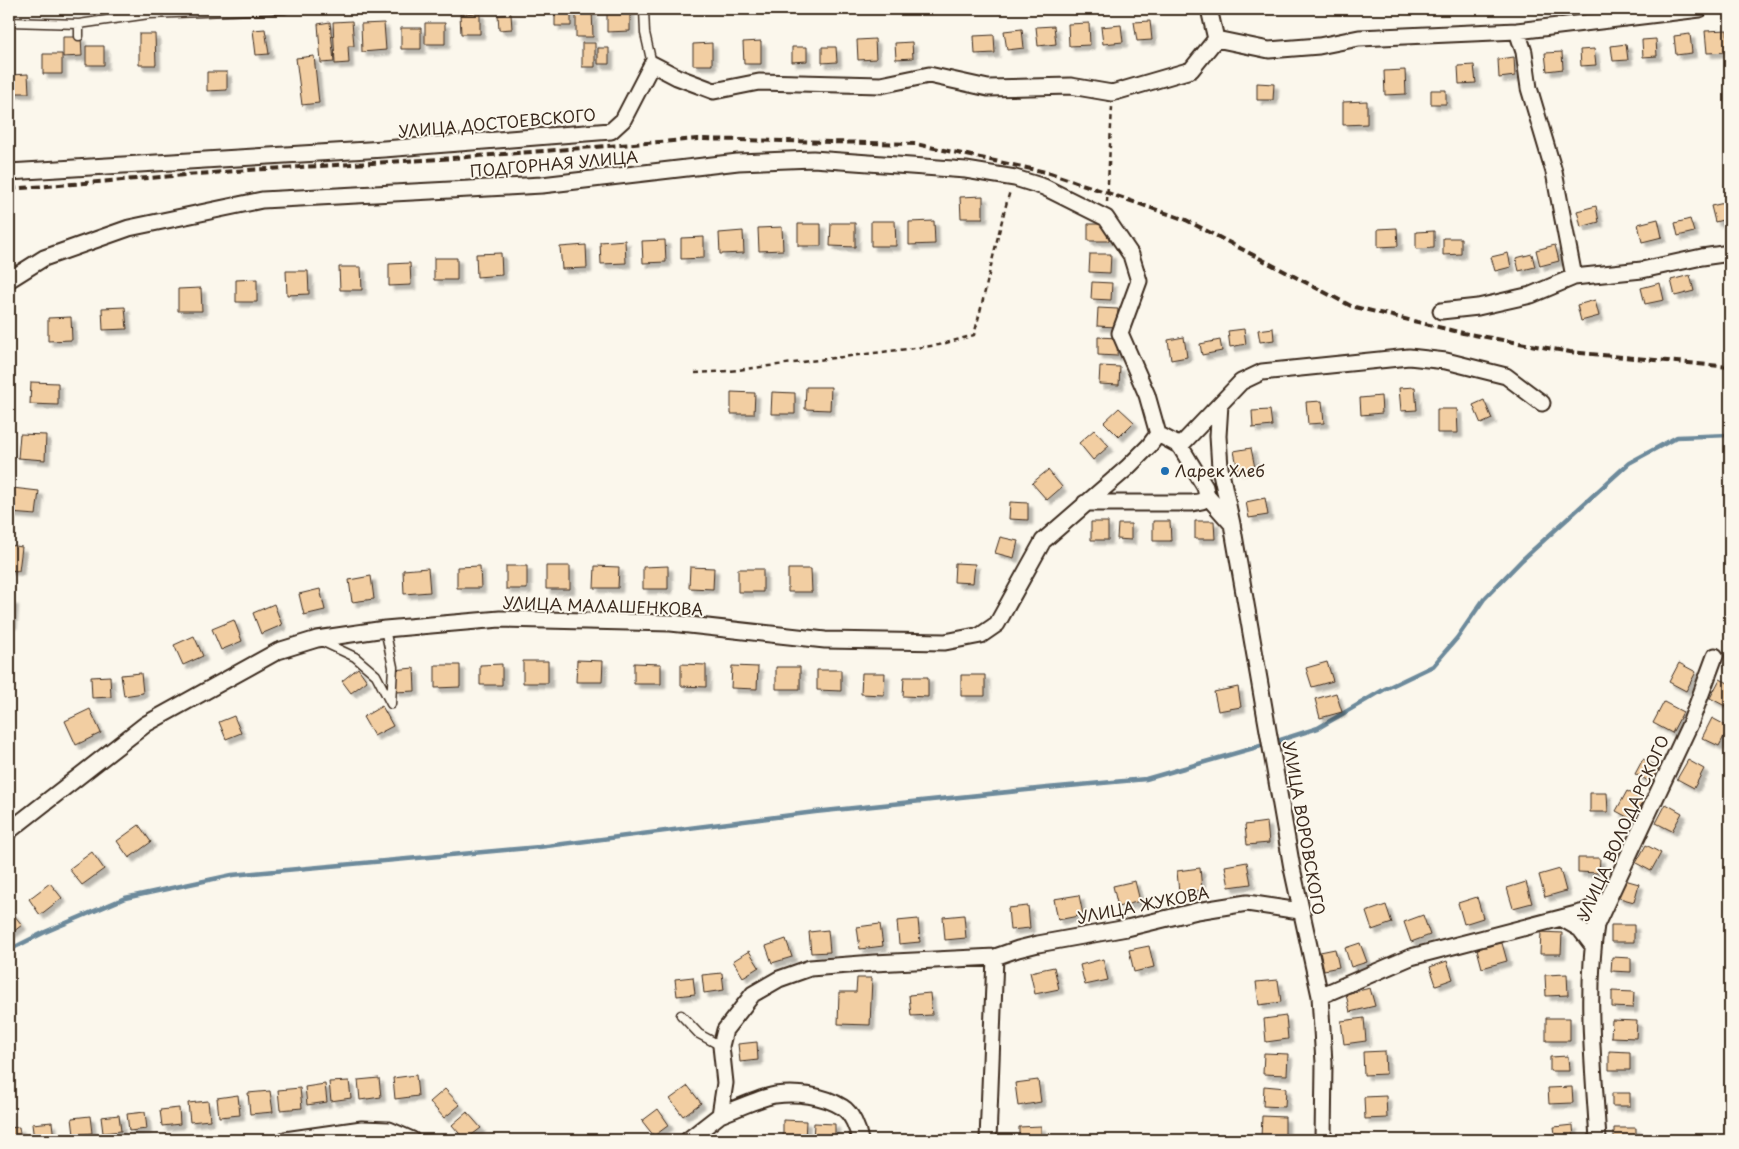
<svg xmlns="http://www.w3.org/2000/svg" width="1739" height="1149" viewBox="0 0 1739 1149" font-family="'Playpen Sans',sans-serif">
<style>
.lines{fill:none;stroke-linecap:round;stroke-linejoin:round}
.stream{stroke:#6d8a9b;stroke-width:4.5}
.building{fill:#f2cea2;stroke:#3b2a1e;filter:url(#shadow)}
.lane-casing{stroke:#3b2a1e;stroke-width:11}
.street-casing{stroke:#3b2a1e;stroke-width:19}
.path{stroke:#3b2a1e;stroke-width:2.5;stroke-dasharray:5 4;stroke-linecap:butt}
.lane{stroke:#fbf7ec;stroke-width:8}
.street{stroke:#fbf7ec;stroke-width:15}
.rail{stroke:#3b2a1e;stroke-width:4;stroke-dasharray:8 4;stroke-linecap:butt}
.poi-dot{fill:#1f6fb2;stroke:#fbf7ec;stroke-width:2}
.labels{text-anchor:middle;stroke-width:4;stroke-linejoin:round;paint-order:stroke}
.street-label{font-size:16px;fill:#3b2a1e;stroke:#fbf7ec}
.poi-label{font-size:16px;fill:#3b2a1e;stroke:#fbf7ec;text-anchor:start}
</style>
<defs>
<filter id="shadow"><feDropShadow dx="4.5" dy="4.5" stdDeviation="1" flood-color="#0004"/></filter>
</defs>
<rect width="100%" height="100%" fill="#fbf7ec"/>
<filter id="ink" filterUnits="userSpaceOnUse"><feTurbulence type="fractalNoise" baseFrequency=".02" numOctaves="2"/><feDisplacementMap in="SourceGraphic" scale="10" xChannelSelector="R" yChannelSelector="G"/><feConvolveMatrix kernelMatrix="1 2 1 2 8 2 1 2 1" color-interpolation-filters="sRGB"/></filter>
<g filter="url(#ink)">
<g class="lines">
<path class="stream" d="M9 950 45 932 125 898 232 875 539 847 815 812 1047 788 1146 779 1264 745 1318 728 1385 689 1433 666 1457 638 1484 599 1522 560 1629 463 1677 437 1730 435"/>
</g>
<path class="building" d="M576 9H592L593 37H576Z
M607 9H630V31L607 32Z
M555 11H571V26H555Z
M480 13V34H461L460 14Z
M511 14 512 29 499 30 498 15Z
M352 21 354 46H348L349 63 335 64 333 22Z
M1150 21 1152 40 1137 41 1134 22Z
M330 22 334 62 321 63 318 24Z
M384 23 386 50 362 52 361 24Z
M425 23H445V44H425Z
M1089 23 1090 45 1069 46 1068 24Z
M1121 25 1123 42 1103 44 1101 27Z
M1054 26 1056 44 1038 46 1036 27Z
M401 28H421V49H401Z
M265 29 269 54 256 55 253 30Z
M1022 29 1024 48 1007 50 1004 31Z
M1727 30 1729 52 1707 53 1705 31Z
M139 34H155L156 65H139Z
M1690 34 1692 53 1676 55 1674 36Z
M994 35 995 53 975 54 974 36Z
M63 37H81L82 56 63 57Z
M875 39 876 59 858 60 857 40Z
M1656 39 1657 56 1643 57 1642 40Z
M761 41V64H744L743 42Z
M912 42 913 58 896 59 895 43Z
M582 43H595V67H582Z
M712 43V65H693V44Z
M1626 44 1628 60 1613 61 1611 46Z
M86 46H104V65H86Z
M792 47H807V61L792 62Z
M822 47H836L837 62 822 63Z
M598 48H609V64H598Z
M1594 49 1596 65 1581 66 1580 50Z
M1562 52 1563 69 1547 71 1545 53Z
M43 54H62V74H43Z
M314 56 319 103 302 105 296 58Z
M1514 57 1515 76 1499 78 1498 59Z
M1474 65 1476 83 1459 84 1458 66Z
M1405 70 1406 94 1385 95 1384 71Z
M207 72H227V90L207 91Z
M28 74 29 93H11L10 75Z
M1257 83 1274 84 1273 100H1257Z
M1431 90H1446V104H1431Z
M1367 101V124L1343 125V102Z
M983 196V218H961L960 197Z
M1729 202 1730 218 1715 222 1711 206Z
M1596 206 1599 222 1581 227 1577 211Z
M1658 219 1662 237 1642 242 1638 224Z
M1690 219 1694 232 1678 236 1675 223Z
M871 221H895L896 246H871Z
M934 221 935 244 909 245V222Z
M831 223H855V247L830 246Z
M798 224H821V246H798Z
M1088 224H1109V241H1088Z
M782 227 783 250 759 251 758 228Z
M1397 228 1398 246 1378 247V229Z
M743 231 744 253 720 254 719 233Z
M1434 231V248L1416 249V232Z
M704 237V258L681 259V238Z
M1443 238H1461V254L1443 255Z
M625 240 626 263 601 264 600 242Z
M665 240 666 262 643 263 642 241Z
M586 245 587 268 562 269 560 247Z
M1555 245 1559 261 1540 266 1536 250Z
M501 253 502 275 477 277 476 254Z
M1508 253 1511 267 1495 271 1491 257Z
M1090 254H1111L1110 273 1089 272Z
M1532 254 1535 267 1519 271 1516 258Z
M434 258H457V280H434Z
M410 263 411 285 389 286V264Z
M339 267H361L362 290H340Z
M286 271H308L309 294 287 295Z
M1690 275 1694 291 1675 296 1671 280Z
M257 279V302H236V280Z
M1092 282 1112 283 1111 300 1091 299Z
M1660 283 1664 300 1645 304 1641 288Z
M201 288 202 311H178V289Z
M1595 300 1599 316 1581 321 1577 305Z
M125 307 127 329 103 330 102 308Z
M1098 308 1118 309 1117 327 1097 326Z
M71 317 72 340 48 341V318Z
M1273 328 1274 340 1260 342 1258 330Z
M1244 329 1246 344 1230 347 1228 331Z
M1098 337 1118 338 1117 356 1098 355Z
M1184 337 1187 357 1171 360 1168 340Z
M1220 340 1222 351 1202 355 1200 344Z
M1100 366 1120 367 1119 385 1099 384Z
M31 382 58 383V405L30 404Z
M806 387H831L830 410 805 409Z
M1415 387 1417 410 1401 411 1399 388Z
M731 392 755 393 754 414H731Z
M772 392 795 393V414H771Z
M1381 396 1382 413 1361 415 1360 398Z
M1484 400 1492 419 1481 424 1473 405Z
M1322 401 1324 423 1308 424 1306 402Z
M1119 408 1134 422 1119 437 1104 422Z
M1437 409H1457L1458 433H1437Z
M1270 410 1272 426 1253 428 1252 411Z
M1094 430 1109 446 1093 460 1079 443Z
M20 434 46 435 45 460 18 458Z
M1251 448 1255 468 1238 471 1234 451Z
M1048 470 1062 487 1047 500 1032 483Z
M12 488 39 491 36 515 10 513Z
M1265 498 1268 515 1249 518 1246 502Z
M1010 502 1028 503V520L1009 519Z
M1153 521H1170L1171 541H1153Z
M1195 521H1214L1215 539H1195Z
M1091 522H1108V540H1091Z
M1118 524H1131V540L1117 539Z
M1000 537 1018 541 1014 558 995 553Z
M9 545 22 547 19 571 9 570Z
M955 563 975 564 973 583 954 582Z
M480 566 481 588H457V567Z
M506 566H527V589H506Z
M546 566H570V589H546Z
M595 566 619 567 618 588H594Z
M668 566V589H643V567Z
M690 567 714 568 713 589 689 588Z
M428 568 430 592 404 594 403 570Z
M738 569H763V592H738Z
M788 569H811L812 592H788Z
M371 576 374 599 352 602 349 580Z
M320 589 325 610 304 615 299 594Z
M9 601H14L12 624H9Z
M274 604 282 625 261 634 253 613Z
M234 620 242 641 221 650 212 629Z
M194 636 203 656 183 665 174 645Z
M577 660 603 661 602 682H576Z
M523 661H548V683H523Z
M1327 662 1333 681 1312 687 1306 668Z
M634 663 661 664V684H634Z
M1679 663 1696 672 1686 691 1669 682Z
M502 664V685H480V665Z
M681 664 706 665V687L681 686Z
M435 665H460V687L435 688Z
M732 666 758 667 757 689 731 688Z
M776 667H800V689H776Z
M358 668 367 681 351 693 342 681Z
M414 668 415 691 395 692 393 670Z
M817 670H841V691L817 690Z
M141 673 143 693 124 696 121 675Z
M862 673H885L884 695 861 694Z
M961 675H985V696H961Z
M110 676 111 697 92 698 91 677Z
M904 677H928V697L903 696Z
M1720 679 1730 684V700L1727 707 1710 698Z
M1238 687 1241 707 1218 711 1214 692Z
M1336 693 1342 712 1320 718 1315 699Z
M1664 702 1683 712 1672 733 1653 723Z
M382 706 393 726 374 736 363 717Z
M90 709 101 733 76 745 65 721Z
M234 716 241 733 226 739 219 722Z
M1712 718 1729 727 1719 746 1702 738Z
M1643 759 1659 767 1651 782 1635 774Z
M1688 760 1704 769 1694 788 1677 779Z
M1627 791 1644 800 1633 820 1616 811Z
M1590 793H1607L1608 812H1590Z
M1666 804 1682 813 1672 831 1656 823Z
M1267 822 1269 843 1247 845 1245 825Z
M139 825 151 842 129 858 117 841Z
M1646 845 1661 853 1651 871 1636 863Z
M92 852 104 869 82 885 69 869Z
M1578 858H1600L1599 873 1578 872Z
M1247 862 1251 884 1229 887 1225 866Z
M1200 868 1202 890 1179 893 1177 871Z
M1560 869 1566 891 1545 897 1539 875Z
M1621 879 1639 884 1634 902 1616 897Z
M1135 881 1140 901 1118 907 1113 886Z
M1526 882 1532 903 1513 908 1507 888Z
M50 883 62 898 40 915 29 899Z
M1079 895 1083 915 1058 920 1054 899Z
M1477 897 1483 918 1464 924 1458 903Z
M1386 905 1392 923 1372 930 1366 912Z
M1028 906 1030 928 1010 930 1008 908Z
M10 910 22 925 9 935V911Z
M964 915 966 938 945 940 943 917Z
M1423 915 1430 935 1411 942 1404 922Z
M918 919 920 942 899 944 897 921Z
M880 924 883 946 860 949 857 927Z
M1611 925H1634V942H1611Z
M828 930 830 952 811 953 809 932Z
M1541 932 1562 933 1561 954H1540Z
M786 939 792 957 772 963 766 946Z
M1360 943 1367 962 1351 967 1345 948Z
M1502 943 1507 961 1482 968 1477 949Z
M1149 946 1154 967 1134 972 1129 950Z
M1335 949 1339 967 1324 970 1320 952Z
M749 951 759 967 743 977 733 961Z
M1612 957 1631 958V972L1611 971Z
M1103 959 1108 980 1085 985 1080 965Z
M1447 961 1453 979 1436 985 1430 967Z
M1054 967 1059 989 1035 994 1030 972Z
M722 973 724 990 704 993 702 975Z
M1567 974 1568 995 1546 996 1545 975Z
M693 977 695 994 677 996 675 979Z
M857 978H872L870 1025 838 1024 839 992H856Z
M1278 980 1281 1002 1259 1005 1256 982Z
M1370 988 1375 1006 1350 1012 1346 994Z
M1612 991 1634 992 1633 1008 1612 1007Z
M930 993 932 1015 911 1016 909 995Z
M1286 1016 1288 1039 1266 1042 1264 1019Z
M1364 1018 1366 1041 1344 1044 1341 1021Z
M1546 1018H1570V1041H1546Z
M1612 1020 1637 1021 1636 1038 1611 1037Z
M757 1042 758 1060 740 1062 738 1044Z
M1385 1051 1386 1074 1364 1075 1363 1052Z
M1609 1051 1630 1052V1070H1609Z
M1264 1053 1288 1054 1287 1075 1263 1074Z
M1568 1056 1569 1071H1550V1057Z
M416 1075 418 1096 395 1099 393 1078Z
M379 1078 381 1097 360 1100 358 1080Z
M1038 1080 1041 1102 1018 1106 1015 1083Z
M349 1081 351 1098 331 1101 329 1082Z
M325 1084 327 1102 307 1105 305 1087Z
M688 1086 701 1103 683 1116 670 1099Z
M1264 1086 1286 1088 1285 1107 1263 1106Z
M1572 1087 1573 1103 1549 1104 1548 1088Z
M300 1088 302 1108 280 1110 278 1090Z
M445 1089 460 1105 444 1118 430 1102Z
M270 1091 273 1112 250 1114 248 1093Z
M1612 1093H1630V1106H1612Z
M238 1095 240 1115 219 1117 217 1098Z
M1386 1096 1387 1118 1365 1119 1364 1097Z
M208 1101 210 1120 190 1122 188 1103Z
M179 1108 180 1124 162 1126 160 1110Z
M658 1109 669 1125 654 1136 642 1121Z
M145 1112 147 1129 129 1131 127 1114Z
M467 1112 481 1128 465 1140 452 1125Z
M119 1115 121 1131 103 1133 101 1117Z
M90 1116 92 1133 74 1135 72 1118Z
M1262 1116 1285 1117V1138L1261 1137Z
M783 1120 806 1121 805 1140H783Z
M52 1122 54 1140H34L32 1124Z
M814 1123 835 1124V1140H813Z
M1573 1125 1574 1140H1556L1554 1127Z
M1041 1126V1140H1019V1127Z
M19 1127 21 1140H9V1128Z
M1614 1128H1636V1140H1614Z"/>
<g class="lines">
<defs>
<path id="lane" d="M644 9 645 33 652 64
M9 22 79 24V36
M79 24 149 14 285 9
M321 641 355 657 376 675 391 704 393 667 385 629
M681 1015 699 1034 721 1046"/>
<path id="street" d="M1209 9 1216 39
M1517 31 1524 52 1529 88 1554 172 1574 277
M9 172 384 149 611 131 623 120 652 64 677 77 714 91 759 82 881 85 929 75 988 88 1071 86 1112 93 1191 70 1216 39 1269 50 1319 46 1359 38 1517 31 1700 9
M9 280 44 258 129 228 262 200 542 185 738 162 813 159 966 170 1015 178 1044 187 1106 218 1131 255 1139 281 1120 333 1147 395 1158 434 1180 446 1205 487 1207 496
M1441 311 1478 307 1531 295 1574 277 1642 270 1702 257 1730 253
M1220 404 1218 436 1220 468 1232 524 1292 868 1320 996 1324 1063 1323 1140
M1180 446 1241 382 1262 372 1409 357 1446 361 1506 376 1542 403
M1085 503H1192L1202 501 1207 496 1231 523
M9 831 146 724 278 651 317 639 385 629 500 619 671 623 825 640 945 642 981 635 997 624 1043 541 1127 468 1149 446 1158 434
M1561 918 1580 929 1593 946
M995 957 1018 949 1038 944 1127 928 1197 911 1247 903 1300 911
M1320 996 1411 957 1584 912 1607 900
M720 1115C736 1109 759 1098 775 1095 796 1092 823 1095 842 1107 852 1113 858 1129 860 1140
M285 1140 362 1129 389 1130 412 1140
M688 1140 720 1115 725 1083 721 1046 725 1030 753 994 779 979 810 968 874 963 995 957 988 1140
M1598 1140C1594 1070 1585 995 1596 925L1690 724 1715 656"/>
</defs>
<use href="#lane" class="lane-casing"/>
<use href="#street" class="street-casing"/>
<path class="path" d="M1107 202 1112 107
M695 373 729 371 939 345 974 335C987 287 996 239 1010 191"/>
<use href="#lane" class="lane"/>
<use href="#street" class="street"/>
<path class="rail" d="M9 189 249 170 440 159 698 139 916 144 1050 173 1186 220 1351 306 1463 333 1570 352 1730 367"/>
</g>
</g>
<circle class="poi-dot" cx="1165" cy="471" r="5"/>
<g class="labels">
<g class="street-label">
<text transform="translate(497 123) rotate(-5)" y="6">УЛИЦА ДОСТОЕВСКОГО</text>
<text transform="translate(554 164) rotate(-5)" y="6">ПОДГОРНАЯ УЛИЦА</text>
<text transform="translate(603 606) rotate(2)" y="6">УЛИЦА МАЛАШЕНКОВА</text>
<text transform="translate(1304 828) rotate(80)" y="6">УЛИЦА ВОРОВСКОГО</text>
<text transform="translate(1623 828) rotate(-66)" y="6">УЛИЦА ВОЛОДАРСКОГО</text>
<text transform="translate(1143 905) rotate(-11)" y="6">УЛИЦА ЖУКОВА</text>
</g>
<g class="poi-label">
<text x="1175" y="477">Ларек Хлеб</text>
</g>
</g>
<rect width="1739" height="1149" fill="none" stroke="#fbf7ec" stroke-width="30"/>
<rect x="15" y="15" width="1709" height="1119" fill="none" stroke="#3b2a1e" stroke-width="2" filter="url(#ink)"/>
</svg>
